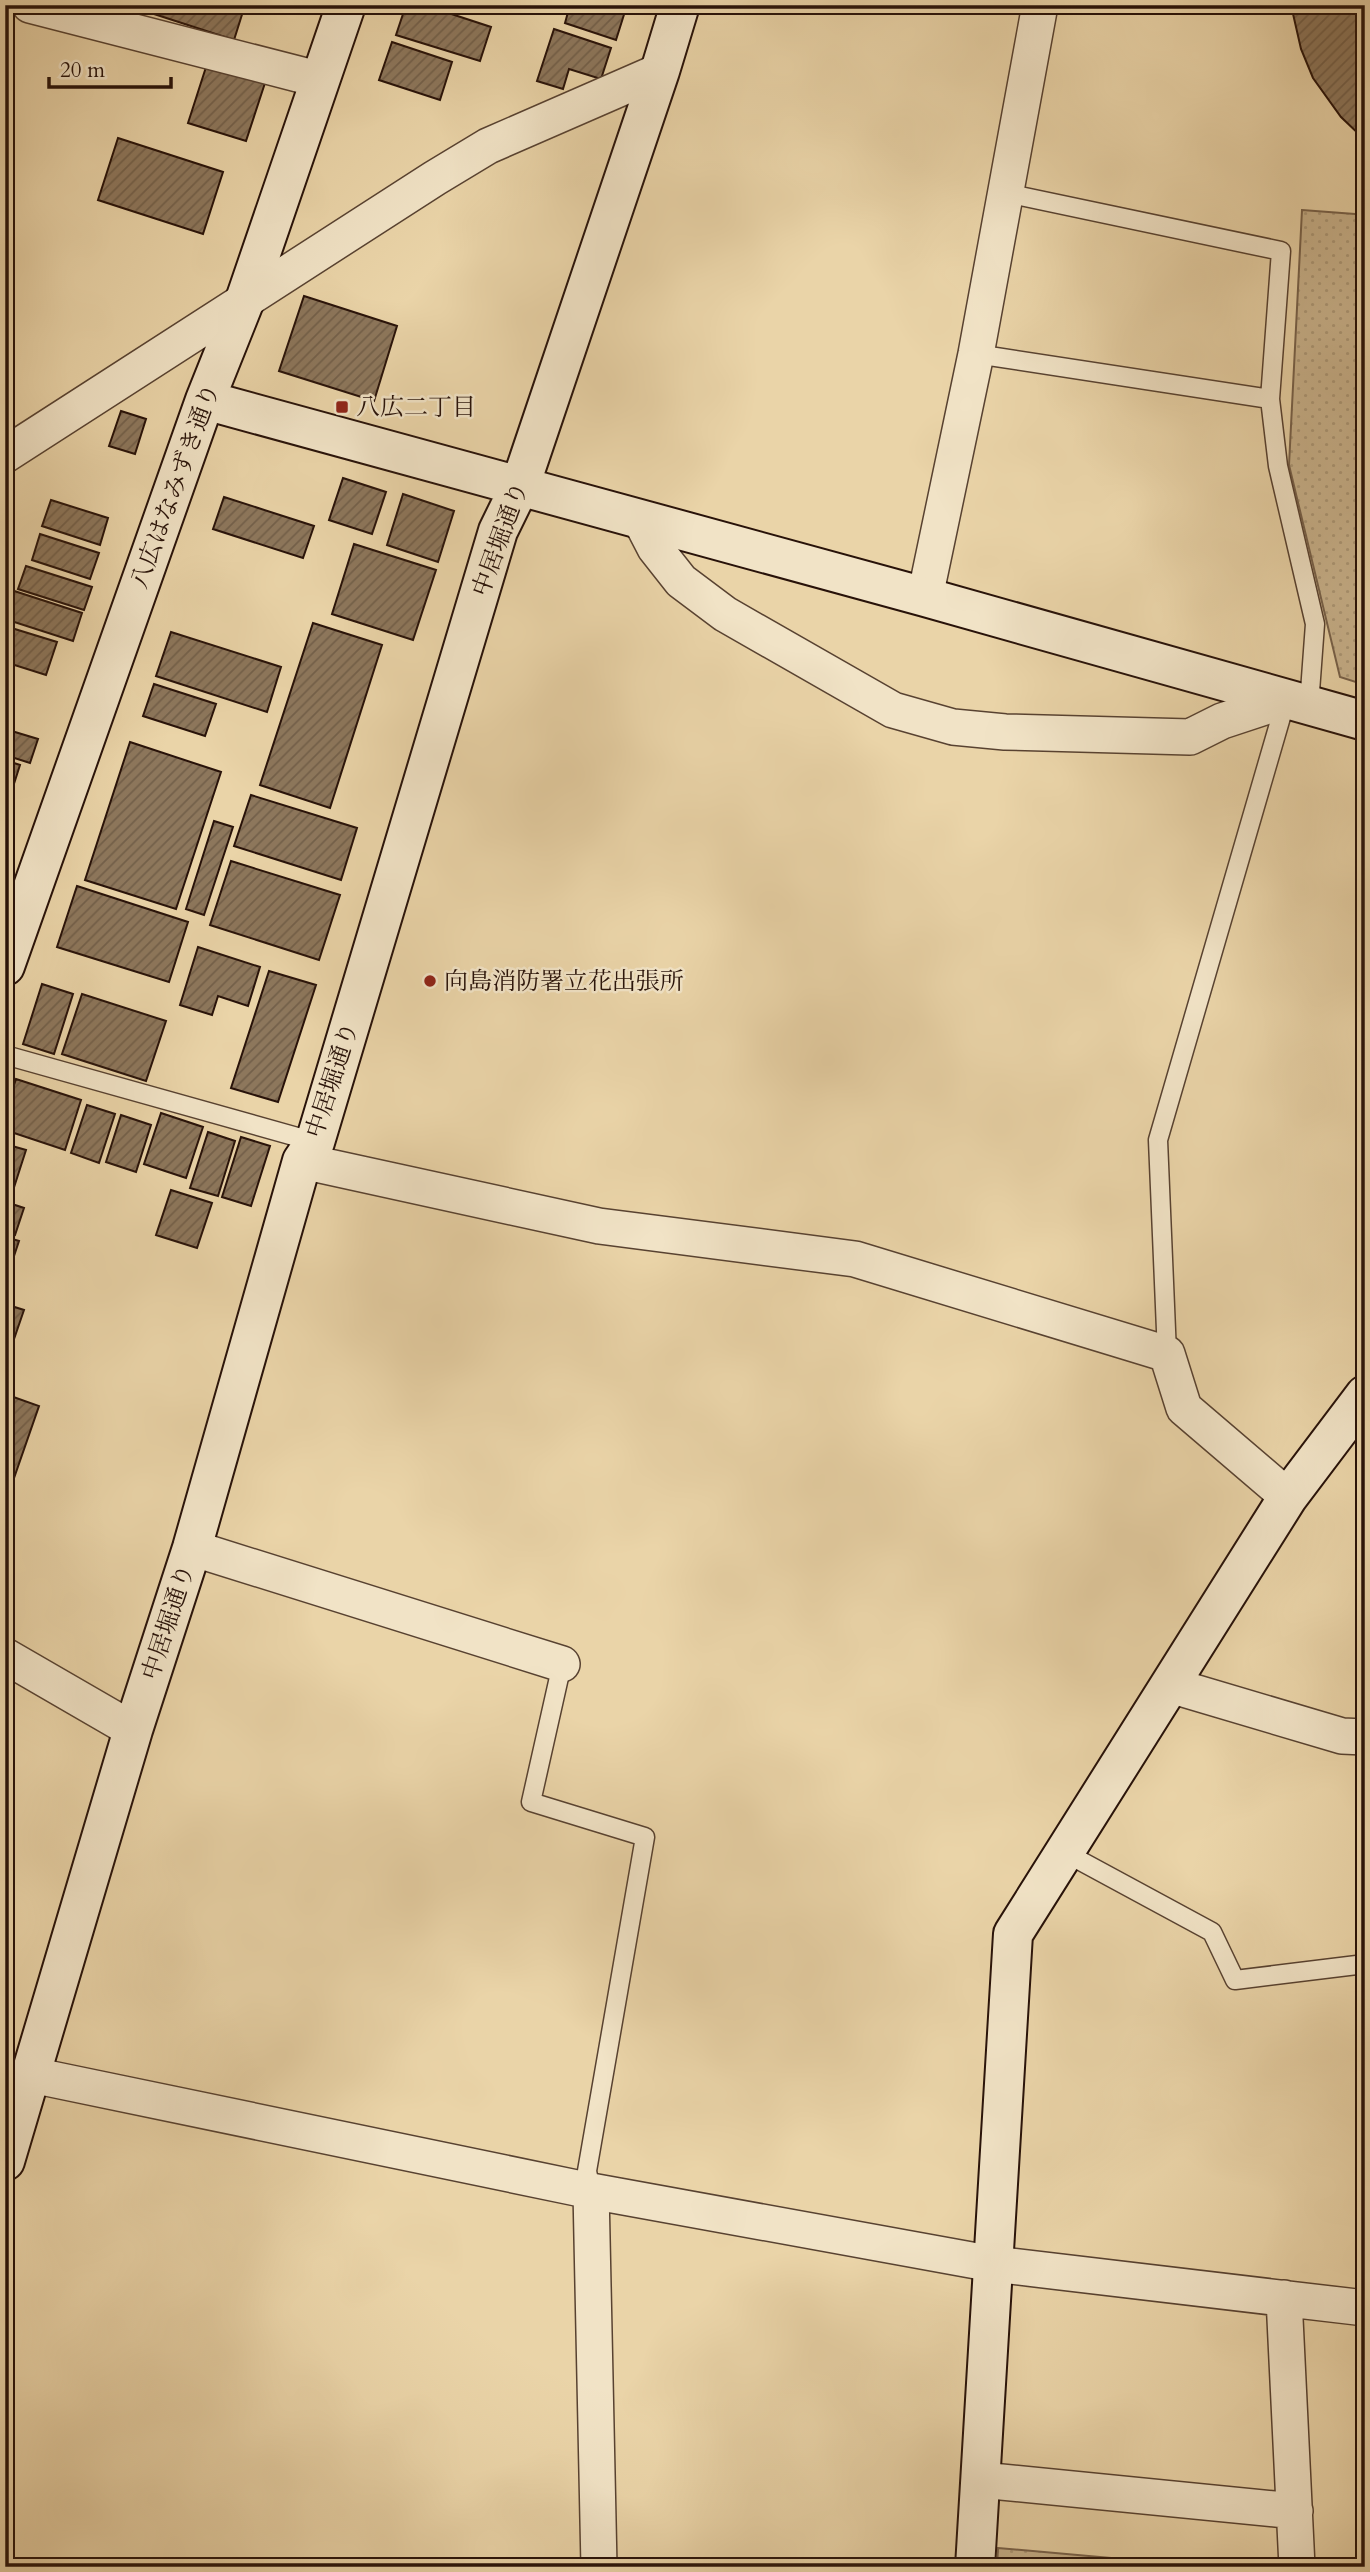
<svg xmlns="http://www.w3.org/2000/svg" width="1370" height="2572" viewBox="0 0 1370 2572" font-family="Cardo,'Noto Serif JP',serif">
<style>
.grass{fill:url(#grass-dots);stroke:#78624b;stroke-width:2}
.building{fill:url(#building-hatch);stroke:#281209;stroke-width:2}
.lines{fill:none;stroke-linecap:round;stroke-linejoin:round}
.lane-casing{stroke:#584231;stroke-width:21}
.street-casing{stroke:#584231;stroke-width:38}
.secondary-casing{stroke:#281209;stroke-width:42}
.lane{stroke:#f1e3c6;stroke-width:18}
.street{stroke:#f1e3c6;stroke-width:35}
.secondary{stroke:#f1e3c6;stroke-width:38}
.poi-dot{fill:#8f2418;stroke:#f1e3c6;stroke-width:2.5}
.labels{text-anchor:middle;stroke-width:5;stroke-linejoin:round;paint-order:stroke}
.poi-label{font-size:24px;fill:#281209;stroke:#f1e3c6;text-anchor:start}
.street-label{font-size:24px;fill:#281209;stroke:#f1e3c6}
</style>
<defs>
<pattern id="grass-dots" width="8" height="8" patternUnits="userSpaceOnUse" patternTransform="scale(1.75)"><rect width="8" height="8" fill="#c9b38d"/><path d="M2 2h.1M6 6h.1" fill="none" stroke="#ad9978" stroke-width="1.8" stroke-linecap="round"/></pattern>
<pattern id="building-hatch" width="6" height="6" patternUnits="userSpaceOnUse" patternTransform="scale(1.75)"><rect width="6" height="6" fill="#8d775c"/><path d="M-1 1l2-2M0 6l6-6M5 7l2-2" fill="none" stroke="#73604a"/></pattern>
</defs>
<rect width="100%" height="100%" fill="#ead4a8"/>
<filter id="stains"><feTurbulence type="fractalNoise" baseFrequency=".00286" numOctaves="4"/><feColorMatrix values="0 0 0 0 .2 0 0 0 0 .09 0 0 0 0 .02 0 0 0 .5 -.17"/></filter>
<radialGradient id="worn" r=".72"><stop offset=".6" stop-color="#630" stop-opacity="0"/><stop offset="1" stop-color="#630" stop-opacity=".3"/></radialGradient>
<path class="grass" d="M1302 210 1355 214 1365 218V685L1340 677 1289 465Z
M998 2548 1212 2567H997Z"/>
<path class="building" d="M153 5H245L234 40 151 13Z
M406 5H424L491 27 480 61 396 35Z
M570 5H627L616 40 565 23Z
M1291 5H1365V140L1341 117 1313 78 1301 49Z
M554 29 611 48 601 79 569 69 563 89 537 81Z
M392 42 452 62 440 100 379 80Z
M207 64 265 83 246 141 188 123Z
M118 138 223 172 203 234 98 200Z
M304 296 397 326 374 401 279 371Z
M121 411 146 419 135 454 109 446Z
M343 478 386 492 372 534 329 520Z
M403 494 454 511 438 562 387 545Z
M224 497 314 526 303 558 213 529Z
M51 500 108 518 100 545 42 526Z
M40 534 99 553 90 579 32 560Z
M354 544 436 570 413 640 332 614Z
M26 566 92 587 84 610 18 589Z
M5 588 82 613 73 641 5 619Z
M313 623 382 645 330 808 260 785Z
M5 626 57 642 46 675 5 662Z
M171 632 281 667 267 712 156 676Z
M154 684 216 704 205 736 143 716Z
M5 729 38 739 30 763 5 755Z
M130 742 221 772 176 909 85 880Z
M5 760 20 765 5 812Z
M251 795 357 828 341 880 234 846Z
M214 821 233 827 204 915 186 909Z
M231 861 340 895 319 960 210 925Z
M77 886 188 922 169 982 57 947Z
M198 947 260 967 248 1006 218 996 212 1015 180 1005Z
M269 971 316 985 278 1102 231 1088Z
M42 984 73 994 54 1054 23 1044Z
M82 994 166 1021 146 1081 62 1054Z
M16 1079 81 1100 65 1150 5 1130V1112Z
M87 1105 115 1114 99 1163 71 1153Z
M161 1113 203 1127 186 1178 144 1164Z
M121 1115 151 1125 136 1172 106 1162Z
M208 1132 235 1141 218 1196 190 1188Z
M241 1137 270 1146 251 1206 222 1197Z
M5 1144 26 1150 9 1203 24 1208 15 1235 5 1232Z
M171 1190 212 1203 197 1248 156 1235Z
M5 1237 19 1241 9 1271 5 1270Z
M5 1304 24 1310 13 1342 5 1339Z
M5 1394 39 1406 5 1504Z"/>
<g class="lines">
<defs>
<path id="lane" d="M1006 193 1281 251 1270 399 1278 466 1315 624 1309 705
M976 354 1270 399
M5 1055 315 1142
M1167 1354 1158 1140 1286 700
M562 1664 531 1802 645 1837 587 2171 591 2191
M1064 1852 1212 1932 1235 1980 1365 1964"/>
<path id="street" d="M30 5 321 80
M5 455 435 178 488 146 660 71
M641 521 655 548 681 581 725 614 893 710 953 727 1005 732 1190 737 1222 721 1286 700
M925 597 976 354 1040 5
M302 1161 599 1226 855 1259 1167 1354 1184 1408 1288 1497
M192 1548 562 1664
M5 1656 133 1730
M1170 1685 1342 1736 1365 1737
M32 2075 591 2191 993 2264 1365 2308
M591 2191 599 2567
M1284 2298 1297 2567
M981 2480 1295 2511"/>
<path id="secondary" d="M205 400 925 597 1365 721
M5 966 205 400 245 300 346 5
M5 2161 133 1730 192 1548 302 1161 315 1142 498 531 520 486 660 71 680 5
M975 2567 1013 1934 1288 1497 1365 1395"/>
</defs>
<use href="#lane" class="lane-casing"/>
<use href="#street" class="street-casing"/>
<use href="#secondary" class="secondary-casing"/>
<use href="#lane" class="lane"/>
<use href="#street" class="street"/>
<use href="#secondary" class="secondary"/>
</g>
<g class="poi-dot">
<rect x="335" y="400" width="14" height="14" rx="3.5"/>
<circle cx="430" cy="981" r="7"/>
</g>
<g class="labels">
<g class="poi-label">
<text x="356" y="415">八広二丁目</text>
<text x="444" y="989">向島消防署立花出張所</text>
</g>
<g class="street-label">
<text transform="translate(175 486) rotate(-70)" y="8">八広はなみずき通り</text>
<text transform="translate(500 539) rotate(-70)" y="8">中居堀通り</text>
<text transform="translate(332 1080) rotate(-72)" y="8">中居堀通り</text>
<text transform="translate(168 1622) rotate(-72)" y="8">中居堀通り</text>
</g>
</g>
<rect width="1370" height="2572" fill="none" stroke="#ead4a8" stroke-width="28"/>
<rect x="7" y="7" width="1356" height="2558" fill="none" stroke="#281209" stroke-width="3.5"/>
<rect x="14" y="14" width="1342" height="2544" fill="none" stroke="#281209" stroke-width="2"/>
<path d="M49 77v10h122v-10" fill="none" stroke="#281209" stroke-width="3.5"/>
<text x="60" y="77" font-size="21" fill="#281209" stroke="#f1e3c6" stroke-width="5" paint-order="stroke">20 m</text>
<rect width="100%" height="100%" filter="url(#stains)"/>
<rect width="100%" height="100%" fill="url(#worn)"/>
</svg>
